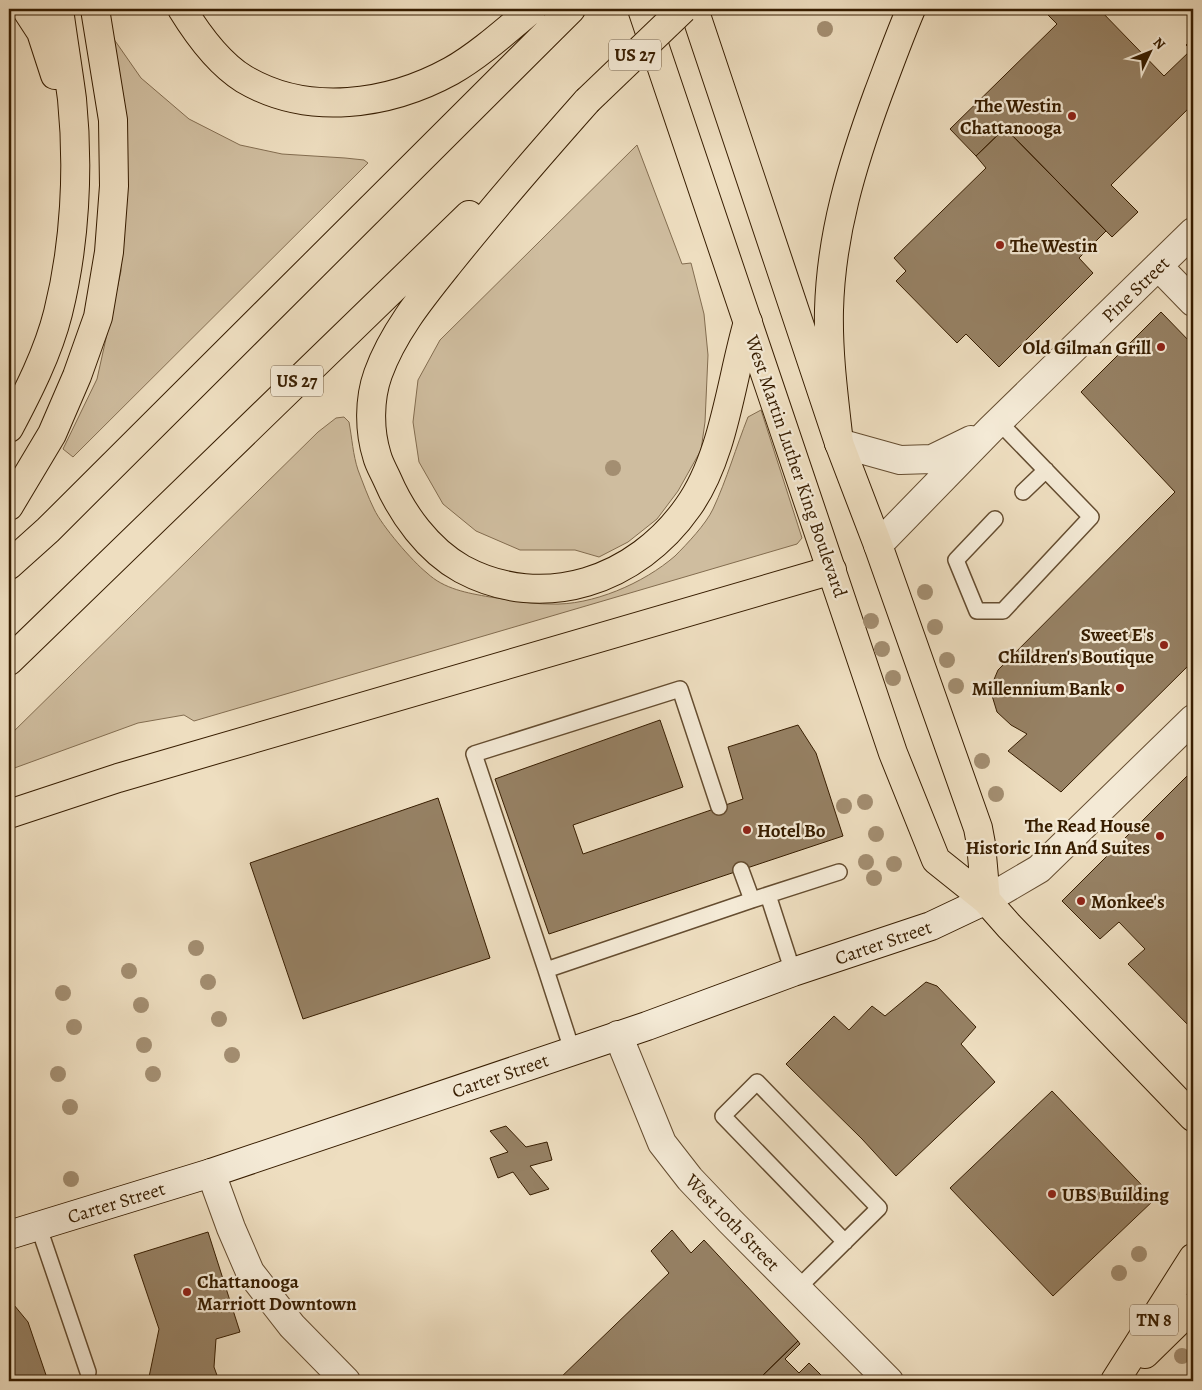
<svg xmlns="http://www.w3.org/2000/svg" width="1202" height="1390" viewBox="0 0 1202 1390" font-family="Alegreya,serif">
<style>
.green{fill:#cfbd9f;stroke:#836d50}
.building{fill:#968164;stroke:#371d00}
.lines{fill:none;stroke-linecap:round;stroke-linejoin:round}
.service-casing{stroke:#654d30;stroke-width:18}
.minor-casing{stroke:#654d30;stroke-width:30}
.tertiary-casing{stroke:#654d30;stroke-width:30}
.secondary-casing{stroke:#371d00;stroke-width:30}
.primary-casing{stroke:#371d00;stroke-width:30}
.motorway-casing{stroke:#371d00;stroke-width:30}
.service{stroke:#f4ead6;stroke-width:15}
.minor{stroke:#f4ead6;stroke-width:28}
.tertiary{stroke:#f4ead6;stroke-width:28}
.secondary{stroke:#f4ead6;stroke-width:28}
.primary{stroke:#eedec0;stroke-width:28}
.motorway{stroke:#eedec0;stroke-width:28}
.motorway-bridge-casing{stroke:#371d00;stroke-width:30;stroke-linecap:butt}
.motorway-bridge{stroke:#eedec0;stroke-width:28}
.tree{fill:#a38e71}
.poi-dot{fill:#8f2418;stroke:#f4ead6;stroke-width:2}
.labels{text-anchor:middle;stroke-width:4.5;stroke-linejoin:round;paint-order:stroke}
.shield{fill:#f4ead6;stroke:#705a40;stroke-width:1}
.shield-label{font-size:18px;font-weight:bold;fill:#371d00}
.poi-label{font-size:19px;font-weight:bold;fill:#371d00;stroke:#f4ead6;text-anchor:end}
.street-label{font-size:19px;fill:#371d00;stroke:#f4ead6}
</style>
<rect width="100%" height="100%" fill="#eedec0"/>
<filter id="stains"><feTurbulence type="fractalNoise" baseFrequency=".004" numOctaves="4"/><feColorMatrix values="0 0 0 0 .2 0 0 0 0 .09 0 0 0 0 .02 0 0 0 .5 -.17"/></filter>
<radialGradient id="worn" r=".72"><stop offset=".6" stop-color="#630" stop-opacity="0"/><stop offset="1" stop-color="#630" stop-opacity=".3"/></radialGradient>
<path class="green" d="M111 35 141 78 189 119 240 145 282 154 345 158 364 160 368 163 73 457 63 449 97 379 121 271Z
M637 145 682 264 691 263 704 314 708 355 705 422 701 450 678 491 657 519 628 542 599 557 575 550H520L476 531 443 504 419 462 413 422 418 380 440 340Z
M761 410 802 538 797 544 194 721 184 715 138 723 9 770V736L318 432 336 418 344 417 349 422C352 438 353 455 358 470 363 483 368 497 374 509 382 526 412 561 427 573 444 589 467 593 490 597 510 600 530 604 550 604 592 606 644 583 675 556 687 544 706 524 713 509 727 479 736 447 748 417Z"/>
<path class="building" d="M1042 9H1099L1164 76 1191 50 1193 52V104L1111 185 1138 212 1112 237 1005 128 976 156 950 129 1057 24Z
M1193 38V52L1186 45Z
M1005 128 1106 231 1079 258 1093 273 999 367 966 334 957 343 896 281 906 271 894 258 986 168 976 156Z
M1161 312 1193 345V661L1061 792 1008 751 1027 734 1011 725 997 712 990 689 998 670 1175 492 1081 392Z
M660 720 683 787 573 825 583 854 743 799 728 747 798 725 816 753 843 836 549 934 495 779Z
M1193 770V1030L1128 964 1145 949 1119 922 1100 939 1062 901Z
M438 798 490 958 303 1019 250 863Z
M926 982 937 986 976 1027 961 1044 995 1082 896 1176 862 1139 786 1064 834 1016 849 1030 872 1006 885 1016Z
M1052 1091 1155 1199 1053 1296 950 1188Z
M506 1126 526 1147 547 1142 552 1160 530 1166 549 1189 530 1195 513 1172 498 1178 490 1158 508 1152 490 1131Z
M672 1230 691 1253 704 1240 798 1341 757 1381H557L669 1273 651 1251Z
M208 1232 240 1332 216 1339 214 1367 219 1381H137L149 1377 159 1329 134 1255Z
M9 1304 14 1305 28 1322 48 1381H9Z
M798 1341 800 1344 785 1359 799 1373 809 1363 827 1381H757Z"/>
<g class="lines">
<defs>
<path id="service" d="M1023 492 1046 470
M995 519 956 560 977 611H1003L1091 517 999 422
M741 870 752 900
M768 895 793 972
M546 970 474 754 680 689 719 807
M572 1050 546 970 752 900 839 872
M38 1225 88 1372
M797 1289 879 1208 757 1082 723 1116 845 1242"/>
<path id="minor" d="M1158 266 1193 302
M839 443 900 460 932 459 971 440
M878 545 990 430 1193 232
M618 1035 662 1143 690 1179 730 1221 889 1381
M211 1173 231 1228 250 1272 292 1326 346 1381"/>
<path id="tertiary" d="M986 900 1039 869 1193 719"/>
<path id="secondary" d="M9 1235 211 1173 647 1026 793 972 931 926 986 900"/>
<path id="primary" d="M642 9 893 753 936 860 986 900 1009 926 1193 1117
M694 9 839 443 878 545 978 828 981 844 986 900
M1145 1354 1193 1307
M1115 1381 1193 1258"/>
<path id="motorway" d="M26 9 41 32 55 75
M182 9C198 35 218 63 244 79 308 117 389 105 451 71 478 56 508 29 532 9
M587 101C540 154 494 207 450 262 422 297 393 332 378 374 369 399 369 431 377 456 379 464 384 472 387 479 402 514 428 550 462 569 544 613 637 580 688 507 724 457 731 380 748 322
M9 428C28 392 48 353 58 313 75 245 79 169 72 99 68 69 63 39 59 9
M839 443C834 398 828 355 829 310 831 234 852 165 878 94 889 65 899 37 911 9
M9 506 52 434 77 376 98 317 109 252 114 186 113 120 95 9
M9 565 48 530 571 9
M9 661 469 215
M9 814 118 778 832 570"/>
</defs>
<use href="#service" class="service-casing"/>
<use href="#minor" class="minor-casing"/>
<use href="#tertiary" class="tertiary-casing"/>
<use href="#secondary" class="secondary-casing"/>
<use href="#primary" class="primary-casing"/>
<use href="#motorway" class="motorway-casing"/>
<use href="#service" class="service"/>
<use href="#minor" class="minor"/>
<use href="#tertiary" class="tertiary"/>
<use href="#secondary" class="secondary"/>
<use href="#primary" class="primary"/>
<use href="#motorway" class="motorway"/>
<defs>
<path id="motorway-bridge" d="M587 101 683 9"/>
</defs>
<use href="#motorway-bridge" class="motorway-bridge-casing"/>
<use href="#motorway-bridge" class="motorway-bridge"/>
</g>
<g class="tree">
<circle cx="825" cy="29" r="8"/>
<circle cx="613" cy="468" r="8"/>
<circle cx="925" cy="592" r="8"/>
<circle cx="871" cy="621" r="8"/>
<circle cx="935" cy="627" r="8"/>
<circle cx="882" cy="649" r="8"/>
<circle cx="947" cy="660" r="8"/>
<circle cx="893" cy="678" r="8"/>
<circle cx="956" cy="686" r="8"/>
<circle cx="982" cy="761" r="8"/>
<circle cx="996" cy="794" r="8"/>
<circle cx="865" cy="802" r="8"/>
<circle cx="844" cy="806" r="8"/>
<circle cx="876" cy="834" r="8"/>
<circle cx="866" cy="862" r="8"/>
<circle cx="894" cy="864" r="8"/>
<circle cx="874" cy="878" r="8"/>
<circle cx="196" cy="948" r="8"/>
<circle cx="129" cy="971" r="8"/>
<circle cx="208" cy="982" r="8"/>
<circle cx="63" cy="993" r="8"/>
<circle cx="141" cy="1005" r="8"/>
<circle cx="219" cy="1019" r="8"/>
<circle cx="74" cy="1027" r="8"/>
<circle cx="144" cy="1045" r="8"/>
<circle cx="232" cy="1055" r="8"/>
<circle cx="58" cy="1074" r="8"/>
<circle cx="153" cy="1074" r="8"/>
<circle cx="70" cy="1107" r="8"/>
<circle cx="71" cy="1179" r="8"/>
<circle cx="1139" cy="1254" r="8"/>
<circle cx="1119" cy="1273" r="8"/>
<circle cx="1182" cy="1356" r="8"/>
</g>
<g class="poi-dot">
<circle cx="1072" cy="116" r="5"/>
<circle cx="1000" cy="245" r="5"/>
<circle cx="1161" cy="347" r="5"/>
<circle cx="1164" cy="645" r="5"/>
<circle cx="1120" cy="688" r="5"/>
<circle cx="747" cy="830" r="5"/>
<circle cx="1160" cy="836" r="5"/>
<circle cx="1081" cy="901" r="5"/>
<circle cx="1052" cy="1194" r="5"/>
<circle cx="187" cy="1292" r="5"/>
</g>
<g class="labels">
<g class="shield">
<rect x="609" y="39.5" width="52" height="31" rx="4"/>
<rect x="271" y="365.5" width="52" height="31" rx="4"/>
<rect x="1130" y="1304.5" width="48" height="31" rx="4"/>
</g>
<g class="shield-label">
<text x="635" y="61">US 27</text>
<text x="297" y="387">US 27</text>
<text x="1154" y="1326">TN 8</text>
</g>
<g class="poi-label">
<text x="1062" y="112">The Westin<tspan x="1062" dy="22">Chattanooga</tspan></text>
<text x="1010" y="252" text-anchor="start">The Westin</text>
<text x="1151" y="354">Old Gilman Grill</text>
<text x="1154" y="641">Sweet E's<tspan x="1154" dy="22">Children's Boutique</tspan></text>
<text x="1110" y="695">Millennium Bank</text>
<text x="1150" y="832">The Read House<tspan x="1150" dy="22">Historic Inn And Suites</tspan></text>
<text x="757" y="837" text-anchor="start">Hotel Bo</text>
<text x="1091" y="908" text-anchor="start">Monkee's</text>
<text x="1062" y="1201" text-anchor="start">UBS Building</text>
<text x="197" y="1288" text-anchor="start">Chattanooga<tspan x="197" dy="22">Marriott Downtown</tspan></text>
</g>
<g class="street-label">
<text transform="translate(1135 289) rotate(-44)" y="7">Pine Street</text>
<text transform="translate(797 466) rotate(71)" y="7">West Martin Luther King Boulevard</text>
<text transform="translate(883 942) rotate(-19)" y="7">Carter Street</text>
<text transform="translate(500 1075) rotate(-19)" y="7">Carter Street</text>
<text transform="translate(116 1202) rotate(-17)" y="7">Carter Street</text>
<text transform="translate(733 1222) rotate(46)" y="7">West 10th Street</text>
</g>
</g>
<rect width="1202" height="1390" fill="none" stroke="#eedec0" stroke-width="30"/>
<rect x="10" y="10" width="1182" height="1370" fill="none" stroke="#371d00" stroke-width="2.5"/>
<rect x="15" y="15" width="1172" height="1360" fill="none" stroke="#371d00"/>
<g transform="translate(1150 52) rotate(47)" stroke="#f4ead6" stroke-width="4" paint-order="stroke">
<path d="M0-4L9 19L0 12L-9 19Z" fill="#371d00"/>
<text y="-8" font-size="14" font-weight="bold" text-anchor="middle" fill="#371d00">N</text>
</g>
<rect width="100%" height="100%" filter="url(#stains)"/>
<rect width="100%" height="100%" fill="url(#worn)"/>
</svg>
